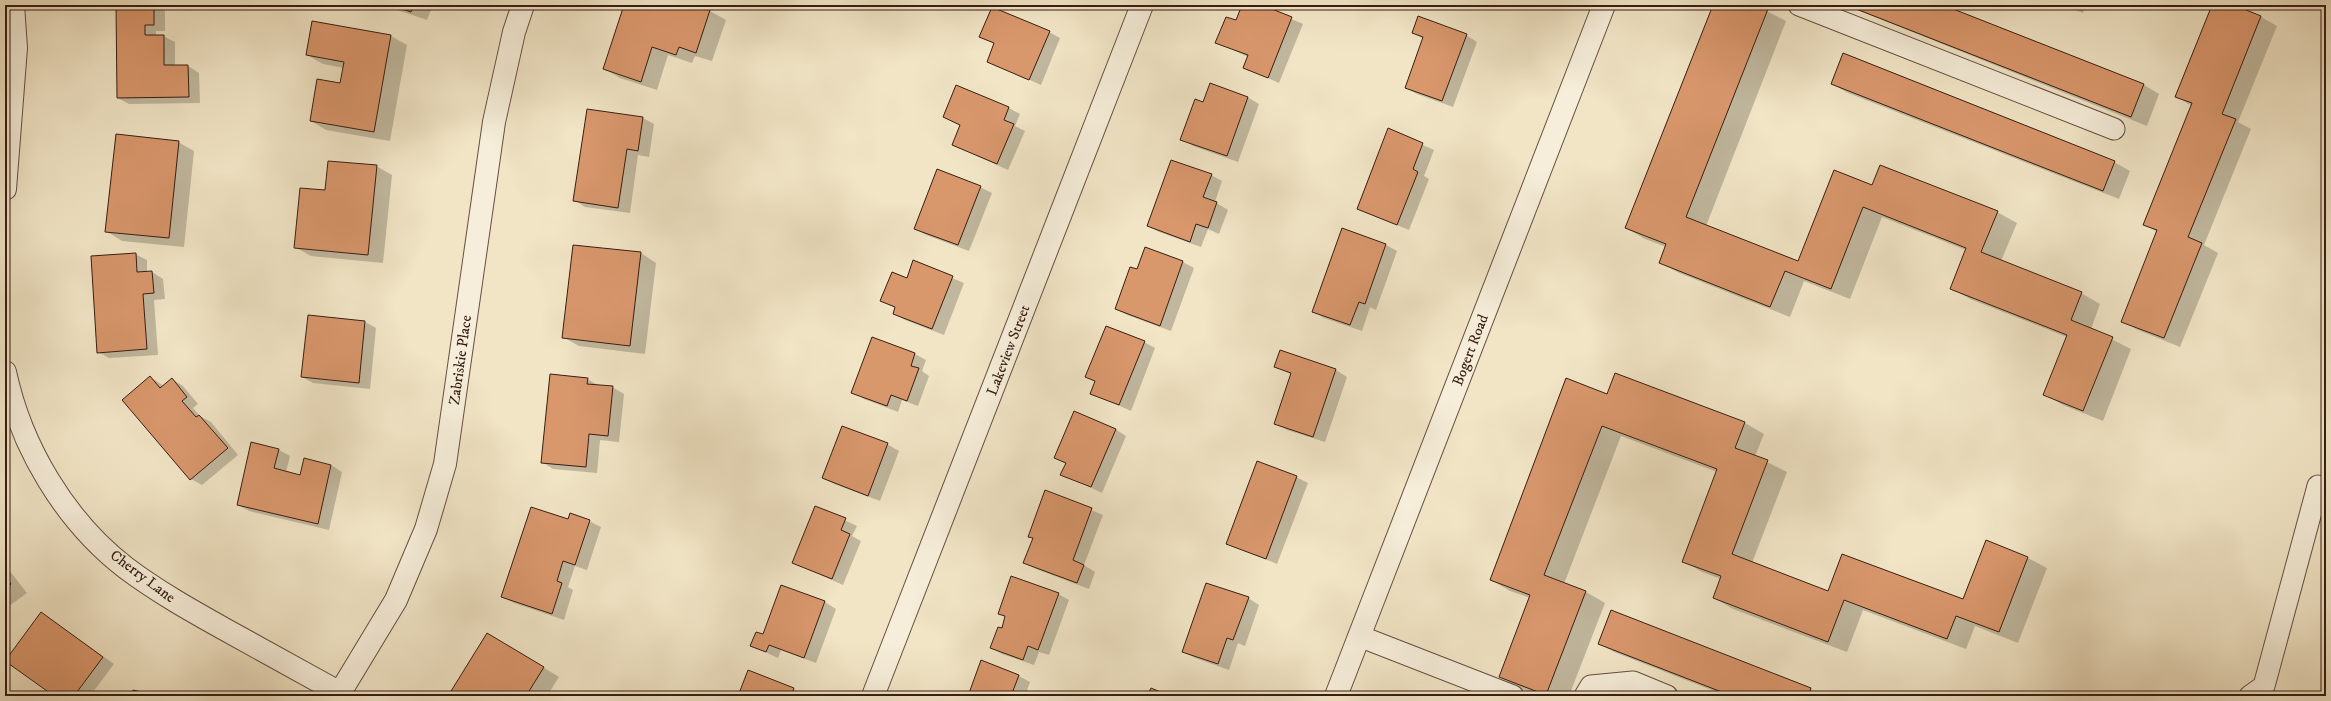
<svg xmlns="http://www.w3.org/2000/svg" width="2331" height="701" viewBox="0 0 2331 701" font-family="'IM FELL DW Pica',serif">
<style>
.shadow{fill:#0003}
.building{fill:#d9976c;stroke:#371d12}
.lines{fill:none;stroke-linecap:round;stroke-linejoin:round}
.service-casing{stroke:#664f3f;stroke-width:23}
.minor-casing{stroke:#664f3f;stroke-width:24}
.service{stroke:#f6eeda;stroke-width:21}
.minor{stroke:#f6eeda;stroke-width:22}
.labels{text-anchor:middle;stroke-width:4;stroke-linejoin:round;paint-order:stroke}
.street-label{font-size:15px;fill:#371d12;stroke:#f6eeda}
</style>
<rect width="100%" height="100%" fill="#f1e5c6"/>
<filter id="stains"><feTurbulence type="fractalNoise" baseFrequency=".005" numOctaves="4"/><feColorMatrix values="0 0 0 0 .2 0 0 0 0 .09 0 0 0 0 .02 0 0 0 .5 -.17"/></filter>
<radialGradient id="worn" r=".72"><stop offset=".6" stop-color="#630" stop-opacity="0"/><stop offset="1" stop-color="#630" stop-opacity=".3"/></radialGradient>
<path class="shadow" d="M117 5H154L165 11V31H156V36H163L175 42V66H188L199 73 200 103 129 104 118 98Z
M382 5H433L427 20Z
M626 5H691L710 11 726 20 712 61 695 56 692 63 668 55 657 90 620 78 604 69Z
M1244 5H1259L1303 24 1279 83 1244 67 1248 57 1217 42 1237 22Z
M1714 5H1755L1786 21 1706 226 1799 262 1873 186 1997 212 2017 223 2001 261 2081 293 2100 304 2091 329 2131 349 2103 421 2063 405 2044 394 2067 337 1970 299 1951 288 1966 250 1882 217 1850 299 1804 281 1790 317 1679 273 1660 262 1666 247 1645 239 1626 228Z
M1845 5H1940L2144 85 2159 94 2147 126Z
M2062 5H2086L2083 13Z
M2214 5H2231L2261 17 2277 26 2238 122 2251 129 2204 245 2218 253 2180 347 2138 330 2122 321 2157 232 2144 224 2192 106 2177 97Z
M313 22 391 36 407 45 390 141 326 130 311 121 341 84 344 68 323 64 307 55Z
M1049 32 1060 38 1041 85 988 61 995 44 980 36Z
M1413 33 1466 35 1477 42 1453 107 1417 94 1406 88 1424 39Z
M1832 84 2114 162 2130 171 2119 199 1848 93Z
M1247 97 1259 104 1238 162 1193 146 1182 139Z
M1009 108 1020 114 1015 126 1025 131 1008 170 953 145 961 126 944 117Z
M643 118 654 124 649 157 638 155 630 213 585 207 574 200Z
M1389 130 1434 150 1424 176 1429 179 1409 230 1358 209Z
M178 142 194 151 184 247 122 241 106 231Z
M376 166 392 175 383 263 311 256 295 247 326 191Z
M1211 175 1222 181 1215 202 1228 210 1219 234 1208 229 1201 247 1159 232 1148 226Z
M980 187 992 193 969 251 926 235 915 229Z
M1343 229 1386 245 1397 251 1376 310 1370 307 1362 331 1324 318 1313 311Z
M641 253 656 263 645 354 579 346 563 337Z
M135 254 147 260V273L152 272 163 279 165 299 154 300 158 355 109 358 98 352Z
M914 262 964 283 944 335 905 320 894 314 896 308 882 301 907 279Z
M1183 262 1194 268 1171 331 1127 315 1116 309Z
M309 316 365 322 376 328 370 389 313 383 302 377Z
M873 338 915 354 926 360 922 371 929 376 918 406 902 400 898 412 864 399 853 392Z
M1144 342 1155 348 1131 411 1091 393 1095 382 1086 377Z
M1281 352 1336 370 1347 377 1325 442 1287 430 1275 423 1292 375 1276 367Z
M1615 375 1745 423 1764 434 1755 456 1787 472 1752 563 1829 592 1964 601 2028 558 2047 568 2018 643 1975 626 1966 649 1863 610 1847 652 1733 609 1714 598 1721 579 1702 572 1683 561 1717 472 1621 436 1564 584 1586 592 1605 603 1569 696H1541L1519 688 1500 677 1530 598 1510 591 1491 580 1608 395Z
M150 377 164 386 172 379 183 386 198 404 193 408 200 416 211 422 238 455 202 485 191 479Z
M587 379 598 385 612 387 624 394 619 442 600 440 597 473 553 469 542 462Z
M1115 429 1126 436 1102 493 1062 474 1066 464 1055 458Z
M887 444 899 451 880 501 834 484 823 478Z
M279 450 290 456 286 472 301 476 304 459 331 465 342 472 329 530 249 511 238 505Z
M1296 477 1308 483 1277 564 1227 543Z
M1046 491 1103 515 1084 565 1095 572 1089 589 1036 569 1025 563 1034 539 1030 536Z
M816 507 857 526 852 536 861 541 843 585 794 563Z
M569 520 589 521 601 527 587 570 575 566 568 587 573 590 564 620 514 603 502 597Z
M5 565 27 593 5 609Z
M1058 594 1069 600 1049 655 1039 652 1034 665 1002 654 991 648 1006 618 999 613Z
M1248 598 1259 605 1245 646 1238 643 1229 670 1195 658 1183 652Z
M825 602 836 609 816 663 781 650 778 658 752 646 764 636Z
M41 613 114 664 90 696H56Z
M503 643 559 677 547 696H449Z
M1599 643 1810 689 1823 696H1727L1614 652Z
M1019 676 1030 682 1025 696H969Z
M793 689 804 696H739Z"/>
<path class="building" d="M116 5H154V25H145V35H164V65H188L189 97 117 98Z
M390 5H414L411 12Z
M624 5H694L710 10 696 53 679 47 676 55 652 47 641 82 603 69Z
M1242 5H1262L1292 17 1268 78 1243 68 1248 55 1215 43 1226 17 1236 20Z
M1713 5H1757L1768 9 1686 217 1798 261 1834 170 1872 185 1880 165 1998 211 1981 252 2082 292 2071 320 2113 337 2083 411 2043 395 2067 335 1950 289 1966 248 1863 207 1831 289 1785 271 1770 307 1659 263 1666 244 1625 228Z
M1846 5H1943L2144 84 2131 117Z
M2212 5H2234L2261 16 2222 114 2236 119 2188 237 2202 243 2164 338 2121 322 2157 230 2143 225 2192 103 2175 97Z
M992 7 1050 31 1029 80 987 62 994 43 979 37Z
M1418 16 1467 34 1442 101 1405 88 1423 37 1412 33Z
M312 21 391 35 374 132 310 121 317 79 340 83 344 62 306 55Z
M1843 53 2115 161 2103 191 1831 84Z
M1210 83 1248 97 1227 156 1180 140 1195 99 1203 102Z
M956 85 1009 107 1004 120 1014 124 997 164 952 145 960 125 943 117Z
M587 109 643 117 638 151 627 149 618 208 573 201Z
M1388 128 1423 143 1413 169 1418 172 1397 225 1357 209Z
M116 134 179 141 169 238 105 232Z
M1171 160 1212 174 1203 197 1217 202 1208 228 1196 224 1190 242 1147 226Z
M328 161 377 165 368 255 294 248 300 188 325 190Z
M937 169 981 186 958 245 914 229Z
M1342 228 1386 244 1365 304 1359 302 1350 325 1312 312Z
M573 245 641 252 630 346 562 338Z
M1145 247 1183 261 1160 326 1115 309 1130 267 1137 269Z
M136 253 137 272 152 271 154 293 143 294 147 349 97 353 91 256Z
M913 260 953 276 932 329 893 314 895 307 880 301 892 272 907 278Z
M308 315 365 321 359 383 301 377Z
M1106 326 1145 341 1119 405 1090 394 1095 381 1085 377Z
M872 337 915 353 911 366 919 368 907 401 891 395 887 406 851 393Z
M1280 350 1336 369 1313 437 1274 424 1291 373 1274 367Z
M1615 373 1745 422 1735 448 1768 460 1732 554 1828 591 1842 554 1963 599 1986 540 2028 557 1999 632 1956 616 1947 639 1844 600 1828 642 1713 598 1721 576 1682 562 1717 469 1602 426 1544 575 1586 591 1546 695 1499 677 1530 595 1490 580 1566 378 1607 394Z
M550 374 588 378 587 384 613 386 608 436 589 434 586 467 541 463Z
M150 376 160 388 172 378 187 397 182 401 196 417 199 415 228 448 190 480 122 400Z
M1074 411 1116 429 1091 487 1060 475 1066 463 1054 458Z
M842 426 888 443 868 496 822 478Z
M251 442 279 449 274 468 300 475 304 458 331 465 318 524 237 505Z
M1257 461 1297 476 1266 559 1226 544Z
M1045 490 1092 508 1073 560 1084 565 1077 583 1023 563 1033 538 1028 537Z
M815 506 846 518 841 530 850 534 832 579 792 563Z
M531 507 568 519 570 513 590 520 575 565 563 561 557 581 562 583 552 614 501 597Z
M5 576 11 584 5 589Z
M1011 576 1059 593 1038 650 1028 646 1023 660 990 648 998 627 1002 628 1005 616 998 614Z
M1206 583 1249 597 1233 640 1227 638 1218 664 1182 652Z
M781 585 825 601 804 658 769 645 766 652 750 646 756 632 763 634Z
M1611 610 1811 688 1808 696H1732L1598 644Z
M41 612 103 657 74 696H54L5 661Z
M487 633 544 667 526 696H448Z
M981 660 1019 675 1011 696H968Z
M748 670 794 688 791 696H738Z
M1151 688 1170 696H1147Z
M133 690 159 696H131Z"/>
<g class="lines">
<defs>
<path id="service" d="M1799 5 2114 129
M1359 636 1513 696
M1585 696 1591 686 1633 682 1667 696
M2250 696 2264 686 2318 486"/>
<path id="minor" d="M5 189 16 48 13 5
M5 372C21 447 65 521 126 568 158 592 192 611 226 630 264 651 302 672 340 693
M338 696 396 600 426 529 445 464 494 122 514 32 523 5
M873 696 1142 5
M1336 696 1604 5"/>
</defs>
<use href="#service" class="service-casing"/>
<use href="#minor" class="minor-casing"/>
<use href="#service" class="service"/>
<use href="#minor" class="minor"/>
</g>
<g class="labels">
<g class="street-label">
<text transform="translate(1008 350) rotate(-69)" y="5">Lakeview Street</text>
<text transform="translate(1470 350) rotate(-69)" y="5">Bogert Road</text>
<text transform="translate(460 360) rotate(-82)" y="5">Zabriskie Place</text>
<text transform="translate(143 576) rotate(37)" y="5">Cherry Lane</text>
</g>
</g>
<rect width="2331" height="701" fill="none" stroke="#f1e5c6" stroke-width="20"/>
<rect x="6" y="6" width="2319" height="689" fill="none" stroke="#371d12" stroke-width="2"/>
<rect x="10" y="10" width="2311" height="681" fill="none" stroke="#371d12"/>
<rect width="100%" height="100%" filter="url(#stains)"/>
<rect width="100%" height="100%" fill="url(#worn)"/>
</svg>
